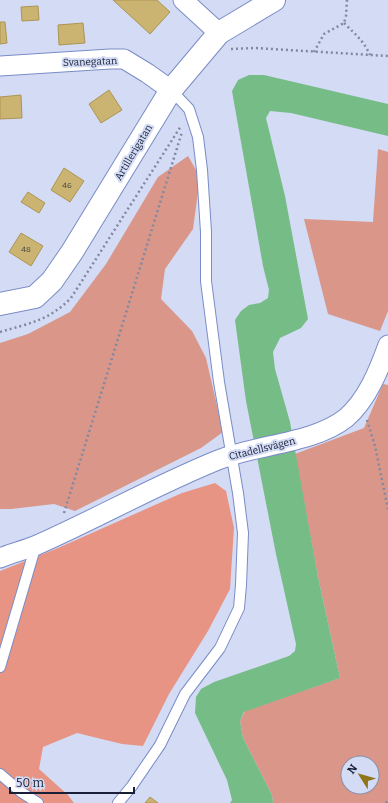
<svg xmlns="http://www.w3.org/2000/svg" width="388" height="803" viewBox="0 0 388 803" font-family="Bitter,serif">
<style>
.green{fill:#d99689;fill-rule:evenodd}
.forest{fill:#e89485}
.water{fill:#76bc86}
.building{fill:#cbb371;stroke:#ac9553}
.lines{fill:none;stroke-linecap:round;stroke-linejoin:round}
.lane-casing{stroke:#7a8cc6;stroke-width:12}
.street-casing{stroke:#7a8cc6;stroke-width:21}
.secondary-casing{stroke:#7a8cc6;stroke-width:24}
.path{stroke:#8188a1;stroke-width:2.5;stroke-dasharray:2 3;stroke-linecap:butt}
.lane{stroke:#fff;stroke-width:10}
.street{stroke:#fff;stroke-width:19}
.secondary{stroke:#fff;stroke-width:22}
.labels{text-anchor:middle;stroke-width:4;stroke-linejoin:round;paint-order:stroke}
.number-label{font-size:8px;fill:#454445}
.street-label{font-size:10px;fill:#181f36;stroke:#d3dbf5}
</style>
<rect width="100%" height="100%" fill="#d3dbf5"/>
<path class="green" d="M378 149 388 152V311L380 331 328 314 304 219 373 222Z
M188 156 200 177 193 229 165 269 161 299 192 331 206 358 223 432 201 448 75 511 54 504 11 509H0V343L28 334 70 312 106 264 158 177Z
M383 384 388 385V803H273L272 795 243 738 240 721 245 711 340 678 318 577 295 454 364 428ZM348 763H372V787H348Z"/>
<path class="forest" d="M215 483 226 491 234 528 230 589 208 631 169 694 143 746 122 744 77 733 43 747 39 769 68 795 74 803H0V571L58 548 182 493Z"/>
<path class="water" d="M249 75H264L388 104V136L291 113 270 111 266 118 285 196 308 319 301 328 280 338 273 352 275 369 290 422 318 577 340 678 244 712 240 721 243 738 272 795 273 803H230L232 800 227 780 195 713 196 697 201 689 214 682 289 656 295 651 296 644 276 554 246 401 235 320 241 311 249 305 260 303 268 298 269 290 263 266 232 91 238 80Z"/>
<path class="building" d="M113 0H157L170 12 150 34Z
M38 6 39 20 22 21 21 7Z
M0 22H5L7 43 0 44Z
M83 23 85 43 59 45 58 25Z
M109 90 122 110 101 123 89 104Z
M21 95 22 118 0 119V97Z
M64 168 84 181 70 202 51 190Z
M28 192 45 203 39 213 21 202Z
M21 233 43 246 31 266 9 252Z
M150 797 158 803H145Z"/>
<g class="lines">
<defs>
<path id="lane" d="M0 667 36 545
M0 774 21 792 38 803
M118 803 132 786 160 745 185 694 220 648 239 608 241 585 243 533 238 493 219 382 206 281V232L202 170 198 137 189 109 171 90"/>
<path id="street" d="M183 0 219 33
M0 66 110 59H124L147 73 171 90
M0 558C12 553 25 550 37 545 98 518 156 485 218 460 257 444 313 444 346 418 367 400 379 370 388 345"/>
<path id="secondary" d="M0 304 35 297 52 281 72 252 171 90 219 33 274 0"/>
</defs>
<use href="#lane" class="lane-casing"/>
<use href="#street" class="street-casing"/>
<use href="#secondary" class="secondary-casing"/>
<path class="path" d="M344 23C354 33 364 41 370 55
M231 49 255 48 388 56
M314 52 324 34 344 23 346 16 347 0
M0 332C30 323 48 321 71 298L181 126
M367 420 375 446 388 509
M64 513 182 132
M386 803 388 801"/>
<use href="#lane" class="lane"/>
<use href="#street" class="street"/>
<use href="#secondary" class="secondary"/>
</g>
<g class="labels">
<g class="number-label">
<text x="67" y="188">46</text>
<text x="26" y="252">48</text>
</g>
<g class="street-label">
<text transform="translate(90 61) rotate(-2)" y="4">Svanegatan</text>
<text transform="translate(133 152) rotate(-59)" y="4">Artillerigatan</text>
<text transform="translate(262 448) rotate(-14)" y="4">Citadellsvägen</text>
</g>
</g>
<g transform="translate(360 775) rotate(307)"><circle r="19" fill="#d3dbf5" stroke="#8890a9"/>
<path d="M0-3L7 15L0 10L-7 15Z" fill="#90751a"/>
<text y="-6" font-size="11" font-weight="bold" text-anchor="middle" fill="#181f36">N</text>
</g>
<path d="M10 787v6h124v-6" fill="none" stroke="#181f36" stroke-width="2"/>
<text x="16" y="787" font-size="12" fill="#181f36" stroke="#d3dbf5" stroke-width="3" paint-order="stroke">50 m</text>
</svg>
